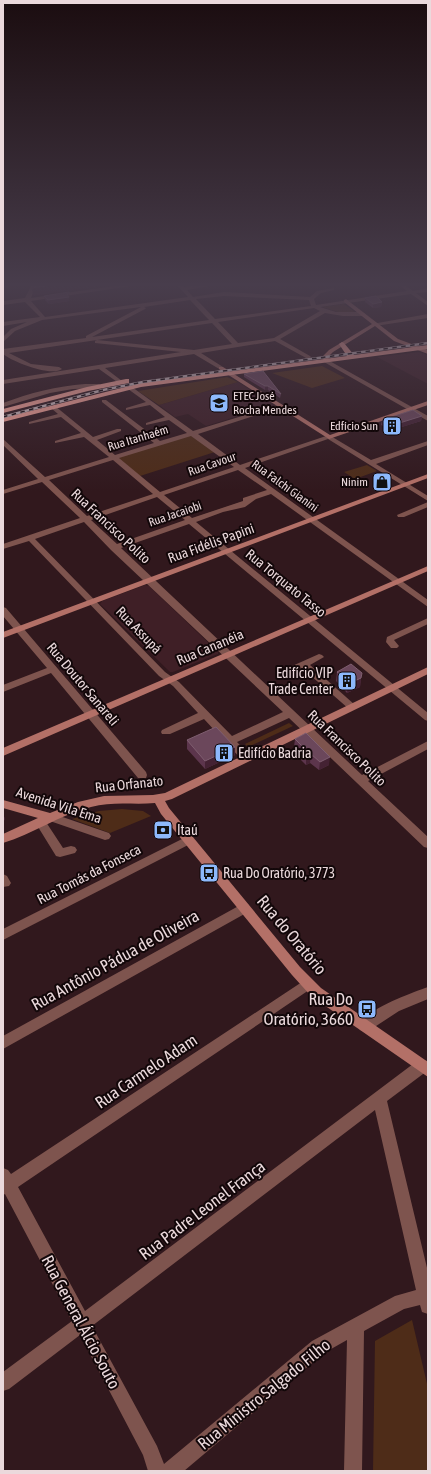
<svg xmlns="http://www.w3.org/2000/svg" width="431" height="1474" viewBox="0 0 431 1474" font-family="'Asap Condensed',sans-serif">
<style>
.built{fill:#3f1f26}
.green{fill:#4e2c18}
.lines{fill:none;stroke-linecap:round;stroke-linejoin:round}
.street{fill:#7e544e;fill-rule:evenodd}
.secondary{fill:#b37067;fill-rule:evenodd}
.highway{fill:#f4a195;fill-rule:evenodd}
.rail-casing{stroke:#ccb9bc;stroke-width:2.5}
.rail{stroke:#120709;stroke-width:1.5;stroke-dasharray:4.5;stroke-linecap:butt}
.wall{fill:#5c354c}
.shaded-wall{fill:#423}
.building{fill:#6b475b;stroke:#7f5e70}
.labels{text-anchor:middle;stroke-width:4;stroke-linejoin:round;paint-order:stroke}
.far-poi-label{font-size:12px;fill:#ebd9dc;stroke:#120709;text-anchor:end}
.far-street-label{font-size:12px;fill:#ebd9dc;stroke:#120709}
.street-label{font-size:14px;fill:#ebd9dc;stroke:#120709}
.poi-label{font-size:14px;fill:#ebd9dc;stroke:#120709;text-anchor:start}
.near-street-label{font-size:17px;fill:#ebd9dc;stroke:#120709}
.near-poi-label{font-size:17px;fill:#ebd9dc;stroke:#120709;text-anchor:end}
</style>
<rect width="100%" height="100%" fill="#31181d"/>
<path class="built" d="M419 352 428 355V384L377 357Z
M238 382 274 405 206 426 188 414 175 417 159 405Z
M145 585 149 586 218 652V654L173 672H170L100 604 102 601Z"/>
<path class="green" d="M344 304 355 312H338L322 307Z
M322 366 345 378 312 388 272 373Z
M227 377 238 382 159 405 138 391Z
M192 433 218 451 140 476 116 456Z
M367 465 377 471 355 479 344 472Z
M289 723 293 726 248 747 245 744Z
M122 809 143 811 151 816 110 833 72 819 99 811Z
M412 1320 428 1388V1471H373L375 1341Z"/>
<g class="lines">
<path class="street" d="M3 284H18L3 288Z
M32 284H37L31 298 128 284H145L31 301 45 317 188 297 176 284H181L184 287 204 284H220L187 290 193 297 224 292 310 297 317 291 334 288V290L321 293 314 299 316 305 407 291 398 284H404L413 291 428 288V292L416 293 428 302V306L411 294 320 307 336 312H362L365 314 362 316H343L325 313 280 339 310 356 311 357 308 359 275 341 201 353 223 367V369L221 370 194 354 105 368 122 381 123 382 120 384 99 369 3 384V380L181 352 95 343V341L97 340 194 350 232 344 212 323 9 353 31 364 59 367 62 369C51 377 13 362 3 354V349L86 338V336L141 307 42 320 15 331 3 342V337L11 329 27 322 3 326V322L40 317 25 302 3 305V301L25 298ZM224 296 309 300 311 306 215 319 196 299ZM190 300 209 320 92 337 145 309 146 308 144 307ZM314 308 320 311 274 338 238 343 218 322Z
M428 314V318L375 326 372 324Z
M326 359 428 416V421L324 362V360Z
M85 384H99L102 386 99 388 73 389 50 393 3 407V403C30 393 57 386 85 384Z
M128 387H132L193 431 278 405H282V407L198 434 240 465 329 435 371 460 428 441V445L376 464 428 496V501L328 439 245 468 428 600V607L271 494 256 499 245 507 223 512 196 522 428 713V721L425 720 189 524 121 548 362 775 428 741V749L368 781 428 837V848L424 847 289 718 237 742 252 758 251 761H243L204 719 170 734H162L161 732 162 730 198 713 173 686 159 676 29 541 3 549V544L80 518 42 482 3 494V490L38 479 3 445V439L45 477 109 457 84 437 55 443V441L81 433 61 417 29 424V422L58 414 51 408V406H55L93 437 117 429H121V431L97 440 115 455 154 443 102 402V400H106L160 441 187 433 169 420 146 425V423L165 417 150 405 126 410V408L146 402 128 389ZM191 436 234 467 160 492 119 458ZM113 460 153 494 87 516 49 480ZM238 470 267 490 243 498V501L192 518 164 495ZM157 497 185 520 117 544 91 520ZM84 522 111 550 283 712 232 736 179 682 165 672 35 539Z
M428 502V507L404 517H398L397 515Z
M3 607 6 608 146 772 147 775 146 778H138L51 673 3 692V685L47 668 3 616Z
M428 618V624L394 640 399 646 397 648H391L386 642 387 637Z
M319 654 322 655 324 657 310 665 355 705 357 707 355 709H349L302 668 284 676 279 673 281 671Z
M51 813 109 833 111 836 109 839 105 840 47 820 46 817 47 814Z
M40 818 44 819 63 848 71 846 75 847 77 850 75 853 60 857 56 856 35 822 36 819Z
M188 836 192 837 194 840 192 843 3 940V929Z
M3 874 7 876 11 883 9 886 3 887Z
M244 903 248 904 250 908 248 912 3 1049V1036Z
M308 978 312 980 314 984 312 988 18 1187 85 1311 417 1061 422 1060 427 1061 428 1064 427 1071 387 1101 428 1272V1314L422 1312 420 1305 404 1309 364 1331 362 1471H344L347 1340 324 1353 184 1471H148L143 1455 80 1335 9 1389 3 1391V1372L72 1321 5 1194 3 1195V1168L8 1170 11 1174ZM375 1110 416 1290 395 1296 312 1341 164 1464 157 1446 92 1326Z
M428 987V999L399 1011 370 1030 365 1032 360 1030 358 1026C366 1009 411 993 428 987Z"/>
<path class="secondary" d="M346 299 398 339 428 350V354L394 341 375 326 333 352 329 356 328 362H324L323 356 329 350 372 324 344 302V300Z
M219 367H223L330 435 428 401V405L329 439 219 369Z
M428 474V478L3 638V632Z
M428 566V571L3 756V748Z
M428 667V674L172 799 165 801 169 808 300 967 321 988 428 1062V1077L311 996 292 975 161 814 155 803C133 805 112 801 91 807 59 815 33 834 3 843V834L38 818 3 808V800L50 813 78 802 104 796 153 795 165 793Z"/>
<path class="highway" d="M342 342 344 343 354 355 428 345V349L141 387 3 422V418L141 383 347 356 339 344Z
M126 379H129V383L88 391 3 413V409L87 387Z"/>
<defs>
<path id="rail" d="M3 417 103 390 143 382 428 343"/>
</defs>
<use href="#rail" class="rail-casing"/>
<use href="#rail" class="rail"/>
</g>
<path class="wall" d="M69 292V301L49 304 45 300 44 296Z
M365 298 382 302 381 307 373 308 365 302Z
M263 371 281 394 280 398 268 390H265L244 377V374Z
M422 416 421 421 392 430 381 425 382 420Z
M337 672 361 678 360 687 347 693 336 681Z
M295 739 329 765 319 770 310 763 306 765 300 759 301 753 294 747Z
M187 740 235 755 205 769 187 749Z"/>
<path class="shaded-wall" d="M56 284H107V285L33 296 32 288Z
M67 294H69V301L49 304 48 300Z
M382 302 381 307 373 308V304Z
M265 386H268V390H265Z
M422 416 421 421 392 430 393 425Z
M361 678 360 687 347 693 348 684Z
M235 747V755L205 769V761Z
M311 754 310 763 306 765V756Z
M330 757 329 765 319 770 320 762Z
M5 817V820L3 821V818Z"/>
<path class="building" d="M34 284H56L32 288Z
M69 292V294H67L69 297 48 300 44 296Z
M376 296 382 302 373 304 365 298Z
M263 371 281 394 268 386H265L244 374Z
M413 410 422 416 393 425 382 420Z
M351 664 362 673 361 678 348 684 337 672Z
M216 727 235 747 205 761 187 740Z
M306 733 330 757 320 762 311 754 306 756 301 751 305 749 295 739Z"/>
<linearGradient id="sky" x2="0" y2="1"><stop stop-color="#1b0d10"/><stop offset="0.58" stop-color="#483d4c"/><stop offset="1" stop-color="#483d4c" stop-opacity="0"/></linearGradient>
<rect width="431" height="491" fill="url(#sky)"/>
<defs>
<symbol id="university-square" viewBox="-11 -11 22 22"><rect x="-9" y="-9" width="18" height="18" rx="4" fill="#8db9fc" stroke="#120709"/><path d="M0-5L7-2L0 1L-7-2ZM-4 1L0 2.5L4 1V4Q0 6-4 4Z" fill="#111"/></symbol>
<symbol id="building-square" viewBox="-11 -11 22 22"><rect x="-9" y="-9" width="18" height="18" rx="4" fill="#8db9fc" stroke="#120709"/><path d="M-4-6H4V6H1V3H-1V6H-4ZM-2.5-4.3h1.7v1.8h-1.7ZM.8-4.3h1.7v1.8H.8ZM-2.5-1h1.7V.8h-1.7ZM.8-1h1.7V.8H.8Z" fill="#111"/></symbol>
<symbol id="shop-square" viewBox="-11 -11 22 22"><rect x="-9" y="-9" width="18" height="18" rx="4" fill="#8db9fc" stroke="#120709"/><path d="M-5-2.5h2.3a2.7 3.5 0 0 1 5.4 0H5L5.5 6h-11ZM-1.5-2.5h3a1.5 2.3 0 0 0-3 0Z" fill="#111"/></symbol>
<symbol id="bank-square" viewBox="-11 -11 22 22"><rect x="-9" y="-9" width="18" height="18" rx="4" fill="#8db9fc" stroke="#120709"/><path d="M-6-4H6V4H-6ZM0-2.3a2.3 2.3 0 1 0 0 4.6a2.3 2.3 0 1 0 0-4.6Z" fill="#111"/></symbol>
<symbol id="bus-square" viewBox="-11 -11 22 22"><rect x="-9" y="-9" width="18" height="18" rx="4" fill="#8db9fc" stroke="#120709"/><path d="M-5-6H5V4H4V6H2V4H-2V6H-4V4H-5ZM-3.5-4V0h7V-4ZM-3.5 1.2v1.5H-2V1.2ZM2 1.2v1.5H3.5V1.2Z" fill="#111"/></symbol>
</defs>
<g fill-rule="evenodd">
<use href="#university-square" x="208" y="392" width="22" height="22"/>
<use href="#building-square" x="381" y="415" width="22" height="22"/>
<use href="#shop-square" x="371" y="471" width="22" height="22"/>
<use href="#building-square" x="336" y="670" width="22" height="22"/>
<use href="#building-square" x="213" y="742" width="22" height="22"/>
<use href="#bank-square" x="152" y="819" width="22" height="22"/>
<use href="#bus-square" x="198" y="862" width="22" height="22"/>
<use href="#bus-square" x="356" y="998" width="22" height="22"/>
</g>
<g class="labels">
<g class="far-poi-label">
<text x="233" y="400" text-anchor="start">ETEC José<tspan x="233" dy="14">Rocha Mendes</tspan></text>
<text x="378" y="430">Edfício Sun</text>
<text x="368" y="486">Ninim</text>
</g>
<g class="far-street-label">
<text transform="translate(138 438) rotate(-17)" y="4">Rua Itanhaém</text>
<text transform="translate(212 464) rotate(-19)" y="4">Rua Cavour</text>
<text transform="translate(285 486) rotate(36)" y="4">Rua Falchi Gianini</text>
<text transform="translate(175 514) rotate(-19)" y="4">Rua Jacaiobi</text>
</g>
<g class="street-label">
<text transform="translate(111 526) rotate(43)" y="5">Rua Francisco Polito</text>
<text transform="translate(211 543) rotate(-20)" y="5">Rua Fidélis Papini</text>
<text transform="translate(286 583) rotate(39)" y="5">Rua Torquato Tasso</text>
<text transform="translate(139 630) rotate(46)" y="5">Rua Assupá</text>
<text transform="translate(210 647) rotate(-23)" y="5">Rua Cananéia</text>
<text transform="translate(83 684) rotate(50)" y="5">Rua Doutor Sanareli</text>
<text transform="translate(347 748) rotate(44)" y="5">Rua Francisco Polito</text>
<text transform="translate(129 784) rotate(-6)" y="5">Rua Orfanato</text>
<text transform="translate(59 805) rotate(18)" y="5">Avenida Vila Ema</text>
<text transform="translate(89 874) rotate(-27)" y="5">Rua Tomás da Fonseca</text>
</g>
<g class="poi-label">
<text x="333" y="678" text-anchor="end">Edifício VIP<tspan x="333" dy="16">Trade Center</tspan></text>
<text x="238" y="758">Edifício Badria</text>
<text x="177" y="835">Itaú</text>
<text x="223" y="878">Rua Do Oratório, 3773</text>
</g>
<g class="near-street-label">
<text transform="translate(292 935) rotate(50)" y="6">Rua do Oratório</text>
<text transform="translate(115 960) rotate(-29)" y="6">Rua Antônio Pádua de Oliveira</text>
<text transform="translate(146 1071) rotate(-34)" y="6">Rua Carmelo Adam</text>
<text transform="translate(202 1210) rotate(-37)" y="6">Rua Padre Leonel França</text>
<text transform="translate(81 1322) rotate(62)" y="6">Rua General Álcio Souto</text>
<text transform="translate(264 1394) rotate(-39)" y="6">Rua Ministro Salgado Filho</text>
</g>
<g class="near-poi-label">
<text x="353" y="1005">Rua Do<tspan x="353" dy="20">Oratório, 3660</tspan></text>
</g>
</g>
<rect width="431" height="1474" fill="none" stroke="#ebd9dc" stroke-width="8"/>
</svg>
